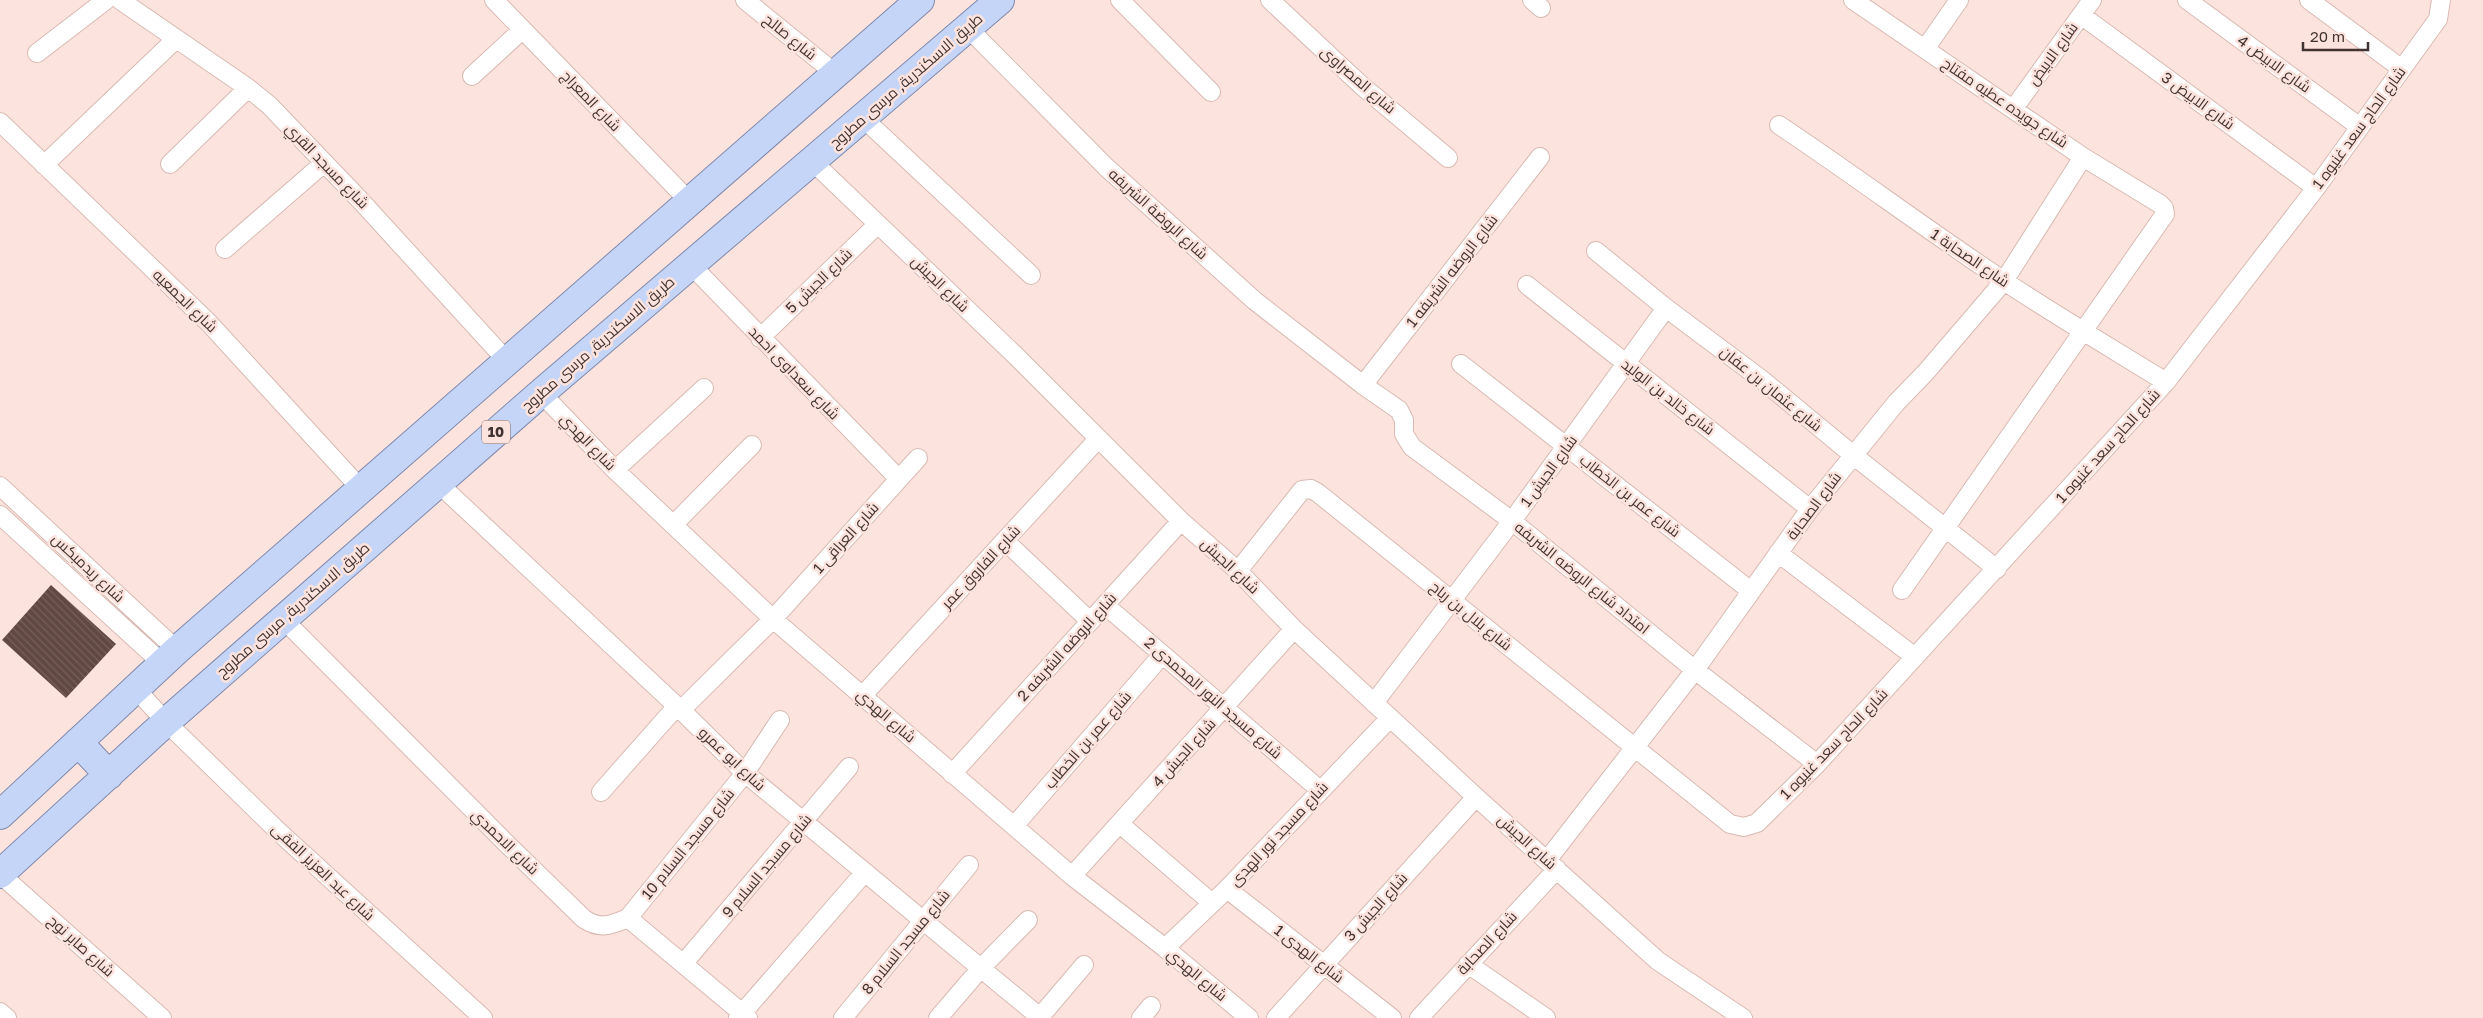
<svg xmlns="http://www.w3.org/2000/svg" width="2483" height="1018" viewBox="0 0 2483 1018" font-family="'Golos Text',Cairo,sans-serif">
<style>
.building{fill:url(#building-back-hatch)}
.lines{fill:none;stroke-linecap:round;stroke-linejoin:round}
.street-casing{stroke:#d8bab3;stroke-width:20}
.primary-casing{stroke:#7e8aae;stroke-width:30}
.street{stroke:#fff;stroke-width:18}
.primary{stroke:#c5d5f7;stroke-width:28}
.labels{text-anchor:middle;stroke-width:5;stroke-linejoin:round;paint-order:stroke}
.shield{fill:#fde3dd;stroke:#796865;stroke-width:1}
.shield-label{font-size:14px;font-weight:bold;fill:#403331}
.street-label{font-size:15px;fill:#403331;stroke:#fde3dd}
</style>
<defs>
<pattern id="building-back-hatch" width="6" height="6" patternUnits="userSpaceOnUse" patternTransform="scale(1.25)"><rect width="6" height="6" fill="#624842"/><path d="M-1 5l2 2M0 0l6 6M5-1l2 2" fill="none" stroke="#76605b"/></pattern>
</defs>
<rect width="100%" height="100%" fill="#fde3dd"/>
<path class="building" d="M51 585 116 644 66 698 2 640Z"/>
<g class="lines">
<defs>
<path id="street" d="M120 0 248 88 269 105 360 200 507 361
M494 0 690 202
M745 0 836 74
M1120 0 1211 92
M1270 0 1361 85 1448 158
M1532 0 1541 8
M1853 0 2083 157 2160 204 2164 208 2165 214 1902 590
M2187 0 2360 127
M2309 0 2402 69
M2081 15 2316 188
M968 28 1106 167 1255 301 1363 385 1399 410 1404 420V434L1412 447 1512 521 1695 670 1817 764
M1925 49 1959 0
M37 53 106 0
M472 76 522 30
M2014 108 2092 0
M863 118 1031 275
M0 122 209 323 361 489
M1779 125C1854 175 1926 229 2001 279 2055 315 2111 348 2166 382
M812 161 1018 358 1181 521 1238 571 1294 629 1476 797 1658 961 1743 1018
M170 164 248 88
M44 165 176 39
M225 249 324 163
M1596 251 1666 308 1761 379 1853 455 1997 569
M691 265 899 479
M1527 285 1810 509
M760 338 878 224
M1461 364 1751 591
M1363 385 1540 157
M541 393 615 470 773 619 1072 876 1165 948 1249 1018
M615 470 704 388
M438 483 681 710 745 773 1041 1018
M0 486 177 650
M0 515 162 663
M673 525 752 445
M1005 541 1090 621
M1778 553 1915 657
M1238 571 1302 490 1311 489 1318 493 1730 824 1744 827 1757 823 1817 764 2166 382 2316 188 2438 19 2441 0
M1105 605 1320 790
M283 619 508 845 584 919C601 930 611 925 628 918L748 1018
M135 688 166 722 279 832 483 1018
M863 695 1098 439
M1374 703 1512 521 1666 308
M681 710 773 619 918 458
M952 774 1181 521
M601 792 677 706
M1120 824 1212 903
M1014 826 1162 655
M1548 859 1695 670 1810 509 1896 403 1926 372 2004 281 2083 157
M0 874 162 1018
M1072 876 1294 629
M1227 889 1392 1018
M628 918 745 773 780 720
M1165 948 1227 889 1390 718
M683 964 849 767
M1468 964 1546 1018
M0 1012 7 1018
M738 1018 865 872
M843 1018 969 865
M938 1018 981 968 1028 920
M1039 1018 1084 965
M1141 1018 1151 1006
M1276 1018 1476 797
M1419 1018 1557 869"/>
<path id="primary" d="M78 742 109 775
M0 815 177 650 920 0
M0 874 166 722 541 393 1000 0"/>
</defs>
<use href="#street" class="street-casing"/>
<use href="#primary" class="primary-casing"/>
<use href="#street" class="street"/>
<use href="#primary" class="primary"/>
</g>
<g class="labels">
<rect class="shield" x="482" y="420.5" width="28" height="23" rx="4"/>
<g class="shield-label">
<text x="496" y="437">10</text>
</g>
<g class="street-label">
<text transform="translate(790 37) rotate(39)" y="5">شارع صالح</text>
<text transform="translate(2053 54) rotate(-54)" y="5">شارع الابيض</text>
<text transform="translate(2274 64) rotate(36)" y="5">شارع الابيض 4</text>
<text transform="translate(1358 80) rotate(41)" y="5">شارع المصراوى</text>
<text transform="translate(906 81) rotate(-41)" y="5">طريق الاسكندرية, مرسى مطروح</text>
<text transform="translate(591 101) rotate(46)" y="5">شارع المعراج</text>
<text transform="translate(2198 101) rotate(36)" y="5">شارع الابيض 3</text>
<text transform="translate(2005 103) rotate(34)" y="5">شارع جويده عطيه مفتاح</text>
<text transform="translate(2359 128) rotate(-54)" y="5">شارع الحاج سعد غنيوه 1</text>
<text transform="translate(327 166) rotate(46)" y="5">شارع مسجد القري</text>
<text transform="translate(1158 214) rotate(42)" y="5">شارع الروضة الشريفه</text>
<text transform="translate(1970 258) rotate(34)" y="5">شارع الصحابة 1</text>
<text transform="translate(1452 271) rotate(-52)" y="5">شارع الروضه الشريفه 1</text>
<text transform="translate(819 281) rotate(-44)" y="5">شارع الجيش 5</text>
<text transform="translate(940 284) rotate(44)" y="5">شارع الجيش</text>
<text transform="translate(185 301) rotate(44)" y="5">شارع الجمعيه</text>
<text transform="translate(598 344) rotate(-41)" y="5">طريق الاسكندرية, مرسى مطروح</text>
<text transform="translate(794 373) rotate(46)" y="5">شارع سعداوى احمد</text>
<text transform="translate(1771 389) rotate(39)" y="5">شارع عثمان بن عفان</text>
<text transform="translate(1668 397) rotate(38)" y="5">شارع خالد بن الوليد</text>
<text transform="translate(588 442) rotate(46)" y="5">شارع الهدي</text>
<text transform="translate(2108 446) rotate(-48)" y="5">شارع الحاج سعد غنيوه 1</text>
<text transform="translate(1549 471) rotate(-54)" y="5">شارع الجيش 1</text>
<text transform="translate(1630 496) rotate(38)" y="5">شارع عمر بن الخطاب</text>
<text transform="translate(1814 506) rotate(-53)" y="5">شارع الصحابة</text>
<text transform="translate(846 538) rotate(-48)" y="5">شارع العراقى 1</text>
<text transform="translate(1230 566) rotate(43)" y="5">شارع الجيش</text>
<text transform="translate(981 567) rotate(-47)" y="5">شارع الفاروق عمر</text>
<text transform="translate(88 568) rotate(43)" y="5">شارع ريدمبكس</text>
<text transform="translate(1582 578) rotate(39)" y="5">امتداد شارع الروضه الشريفه</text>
<text transform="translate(293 610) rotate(-41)" y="5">طريق الاسكندرية, مرسى مطروح</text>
<text transform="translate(1471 616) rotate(39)" y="5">شارع بلال بن رباح</text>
<text transform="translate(1067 647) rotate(-48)" y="5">شارع الروضه الشريفه 2</text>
<text transform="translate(1213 698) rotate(41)" y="5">شارع مسجد النور المحمدى 2</text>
<text transform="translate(886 716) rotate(41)" y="5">شارع الهدي</text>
<text transform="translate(1088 740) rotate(-49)" y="5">شارع عمر بن الخطاب</text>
<text transform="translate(1834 744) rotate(-46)" y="5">شارع الحاج سعد غنيوه 1</text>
<text transform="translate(1184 753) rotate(-48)" y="5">شارع الجيش 4</text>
<text transform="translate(732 759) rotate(43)" y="5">شارع ابو عمرو</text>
<text transform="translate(1279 834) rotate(-47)" y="5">شارع مسجد نور الهدى</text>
<text transform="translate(505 842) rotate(44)" y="5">شارع الاحمدي</text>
<text transform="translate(1527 842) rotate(42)" y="5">شارع الجيش</text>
<text transform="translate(688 844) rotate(-51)" y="5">شارع مسجد السلام 10</text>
<text transform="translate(767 866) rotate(-50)" y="5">شارع مسجد السلام 9</text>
<text transform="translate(323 872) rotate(43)" y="5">شارع عبد العزيز الفقى</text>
<text transform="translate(1376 907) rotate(-48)" y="5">شارع الجيش 3</text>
<text transform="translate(906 942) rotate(-51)" y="5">شارع مسجد السلام 8</text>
<text transform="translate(1487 943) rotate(-47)" y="5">شارع الصحابة</text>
<text transform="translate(81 946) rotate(42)" y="5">شارع صابر نوح</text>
<text transform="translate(1309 954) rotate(38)" y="5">شارع الهدى 1</text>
<text transform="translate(1197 975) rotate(40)" y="5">شارع الهدي</text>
</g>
</g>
<path d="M2303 42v8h65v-8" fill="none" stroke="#403331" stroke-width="2.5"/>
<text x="2310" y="42" font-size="15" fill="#403331" stroke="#fde3dd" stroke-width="4" paint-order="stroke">20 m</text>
</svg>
